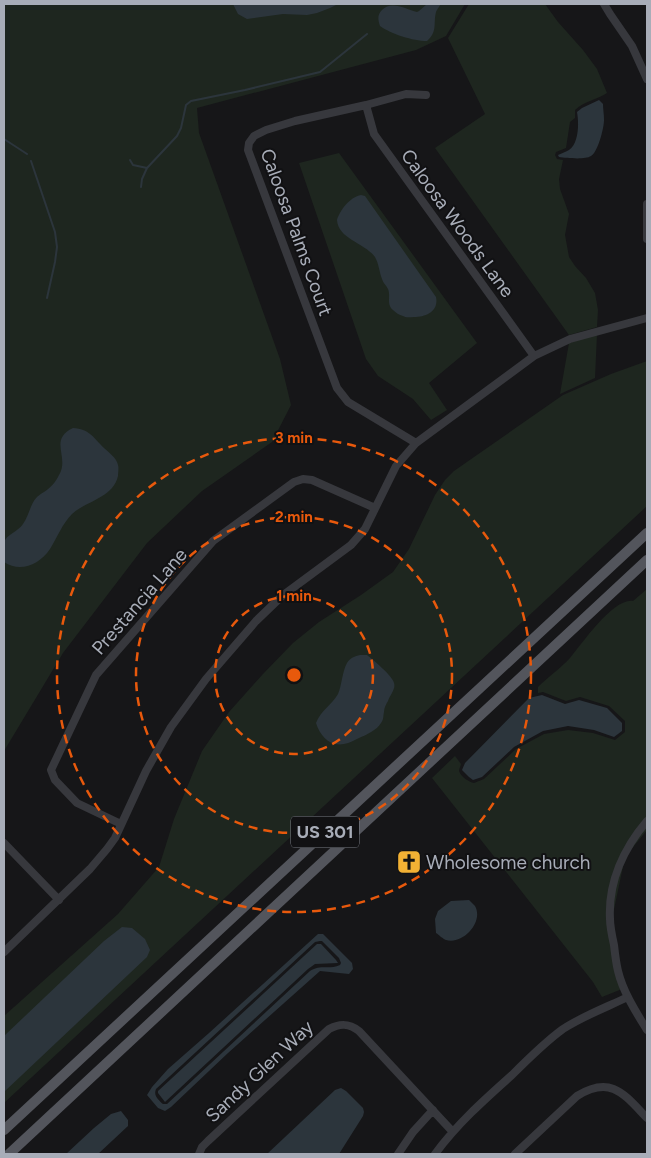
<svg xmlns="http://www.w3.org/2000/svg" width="651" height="1158" viewBox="0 0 651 1158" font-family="Figtree,sans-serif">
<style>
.green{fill:#1e261f}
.water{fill:#2c353c;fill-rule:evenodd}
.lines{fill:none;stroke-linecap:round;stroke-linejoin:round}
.stream{stroke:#2c353c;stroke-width:2}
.minor{stroke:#37383d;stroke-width:8}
.major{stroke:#53555c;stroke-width:10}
.ring{fill:none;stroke:#e8590c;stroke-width:2.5;stroke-dasharray:9 6}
.labels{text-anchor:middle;stroke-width:4;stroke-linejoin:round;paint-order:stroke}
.shield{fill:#111113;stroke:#7b7e86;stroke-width:1}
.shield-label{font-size:18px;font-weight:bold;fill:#a8adb8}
.street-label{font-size:19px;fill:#a8adb8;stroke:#111113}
.poi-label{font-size:19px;fill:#a8adb8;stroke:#111113;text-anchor:start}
.centre{fill:#e8590c;stroke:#111113;stroke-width:2.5}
.ring-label{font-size:15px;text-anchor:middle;font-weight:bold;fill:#e8590c;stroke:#111113;stroke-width:4;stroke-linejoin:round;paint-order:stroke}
</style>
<rect width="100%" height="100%" fill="#161618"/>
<path class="green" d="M4 4H465L446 36 416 50 197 108 199 133 280 359 291 405 272 442 202 491 147 543 63 653 4 751Z
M469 4H545L558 22 583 50 597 69 607 93C597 100 584 101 575 110V118L570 122 566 148 556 152 555 155 557 159 563 160 559 179 560 189 569 214 565 235 569 257 575 266 586 278 595 293 598 310 597 327 569 335 435 148 485 114 448 38Z
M339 153 477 343 429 383 447 410 431 420 413 399 378 376 366 359 299 163Z
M597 334 595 378 560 394 569 343Z
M647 361V506L4 1103V1016L118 914 159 867 174 819 202 751 229 712 263 674 293 643 319 622 361 595 393 572 409 549 435 495 445 480 454 471 563 395 611 374Z
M647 589V830L625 857 613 914 617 962 627 987 602 997 593 982 432 778 455 756 461 764C461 765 459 769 459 771 461 777 469 782 474 783L484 779 516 749 544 734 568 730 593 733 615 740 625 732V721L609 706 580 697 566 701 543 692 538 693V687C548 677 561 668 570 658 582 644 613 598 633 601Z"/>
<path class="water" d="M233 4H338L330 8 317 13 307 15 283 14 247 19 238 14Z
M427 4H441C440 5 437 10 436 12 433 24 438 31 427 41 413 41 391 34 380 26 378 20 377 15 382 10 391 0 406 9 417 12L419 11Z
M599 100 603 104C603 109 604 114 604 120 604 128 598 152 591 156 585 160 567 158 559 157L558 155C562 153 566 152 569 150 579 143 579 123 577 112L582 108Z
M361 195 365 196 436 297C439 311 426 317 414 317 410 317 406 318 403 316 399 315 396 313 393 310 386 304 391 296 388 289 386 285 383 283 382 279 379 271 379 264 375 257 365 243 338 239 337 220 340 210 350 197 361 195Z
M73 428C89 429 93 437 104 448 108 452 117 458 118 465 119 468 118 473 118 476 113 498 86 501 72 514 62 524 57 538 50 549 39 565 20 573 4 562 4 556 2 549 4 543 6 534 18 532 23 524 29 516 30 504 37 497 39 495 41 494 44 492 50 488 56 482 59 475 70 457 48 440 73 428Z
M360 655H367C372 659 393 676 394 683 396 689 390 695 388 701 386 704 384 708 384 712 383 716 384 719 381 723 377 730 366 735 359 738 354 740 350 743 344 744 330 747 320 736 316 723 321 710 332 705 338 694 342 685 342 672 347 663 350 658 355 656 360 655Z
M542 695 565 704 579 700 607 708 622 723V731L614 737 594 730 568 726 543 731 514 747 482 777 473 780 469 777 462 770 465 763 529 698Z
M469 900C471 902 473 904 475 906 484 922 463 945 446 940 443 939 439 935 436 933L435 919 438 911 451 901Z
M122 927 132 928 145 939 150 950 147 957 4 1092V1036L104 941Z
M318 934H323L352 963 353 969 349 974 320 971 228 1053 171 1107 165 1111 158 1108 147 1095 152 1087 168 1069 209 1033ZM320 941H322L339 958 341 963 340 965C329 970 321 964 310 971L167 1104H163C159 1100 153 1096 156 1089L315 942Z
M317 944H321L336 960 338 963 315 964 308 969 165 1102 158 1093V1091Z
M341 1088 346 1091 363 1108 364 1112 363 1116 339 1154H267L335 1090Z
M121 1111 128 1120V1126L98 1154H66L94 1128 111 1114Z"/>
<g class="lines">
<path class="stream" d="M4 139 27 154
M130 160 133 165 147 168
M31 161 55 232 57 247 55 262 47 298
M141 187 142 179 147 168 177 136 181 128 186 105 191 101 245 90 320 72 367 34"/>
<path class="minor" d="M604 4 610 14 632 46 647 79
M366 105 374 134 534 356
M647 204V239
M416 443 348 402 337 388 248 150 249 143 254 136 266 130 295 121 366 105 406 94 426 95
M647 821C624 848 608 882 610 919 610 927 612 936 614 945 615 954 616 963 618 971 623 992 636 1012 647 1030
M121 824 77 803 55 780 51 770 96 675 213 541 294 482 303 479 312 480 375 508
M4 843 59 900
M4 952 90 869 107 849 115 838 146 771 171 727 206 679 256 621 282 596 351 545 365 529 396 466 416 443 534 356 570 339 647 318
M199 1154 202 1147 208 1141 329 1029C340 1023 349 1023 359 1031L452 1131
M398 1154 413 1132 433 1110
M435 1154C457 1124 484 1100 512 1075 528 1059 545 1042 563 1029 583 1016 607 1007 628 997
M515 1154 577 1096C611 1075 624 1094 647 1118"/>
<path class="major" d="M4 1130 647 533
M9 1154 647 560"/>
</g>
<g class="ring">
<circle cx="294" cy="675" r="79"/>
<circle cx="294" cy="675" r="158"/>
<circle cx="294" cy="675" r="237"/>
</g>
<defs>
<symbol id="church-square" viewBox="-11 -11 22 22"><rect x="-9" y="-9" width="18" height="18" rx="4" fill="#f2b134" stroke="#111113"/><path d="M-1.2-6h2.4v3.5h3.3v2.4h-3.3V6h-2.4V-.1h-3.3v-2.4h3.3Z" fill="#111"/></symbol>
</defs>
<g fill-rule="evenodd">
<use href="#church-square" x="395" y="848" width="28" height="28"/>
</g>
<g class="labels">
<rect class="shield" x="291" y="816.5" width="68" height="31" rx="4"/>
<g class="shield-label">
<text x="325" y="838">US 301</text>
</g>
<g class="street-label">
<text transform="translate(458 223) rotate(54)" y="7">Caloosa Woods Lane</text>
<text transform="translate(297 232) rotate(70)" y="7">Caloosa Palms Court</text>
<text transform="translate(139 601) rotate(-49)" y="7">Prestancia Lane</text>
<text transform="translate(259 1071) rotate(-43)" y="7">Sandy Glen Way</text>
</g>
<g class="poi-label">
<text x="426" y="869">Wholesome church</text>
</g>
</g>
<circle cx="294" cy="675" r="8" class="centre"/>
<g class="ring-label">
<text x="294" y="443">3 min</text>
<text x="294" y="522">2 min</text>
<text x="294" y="601">1 min</text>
</g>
<rect width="651" height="1158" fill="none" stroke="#a8adb8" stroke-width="10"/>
</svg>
